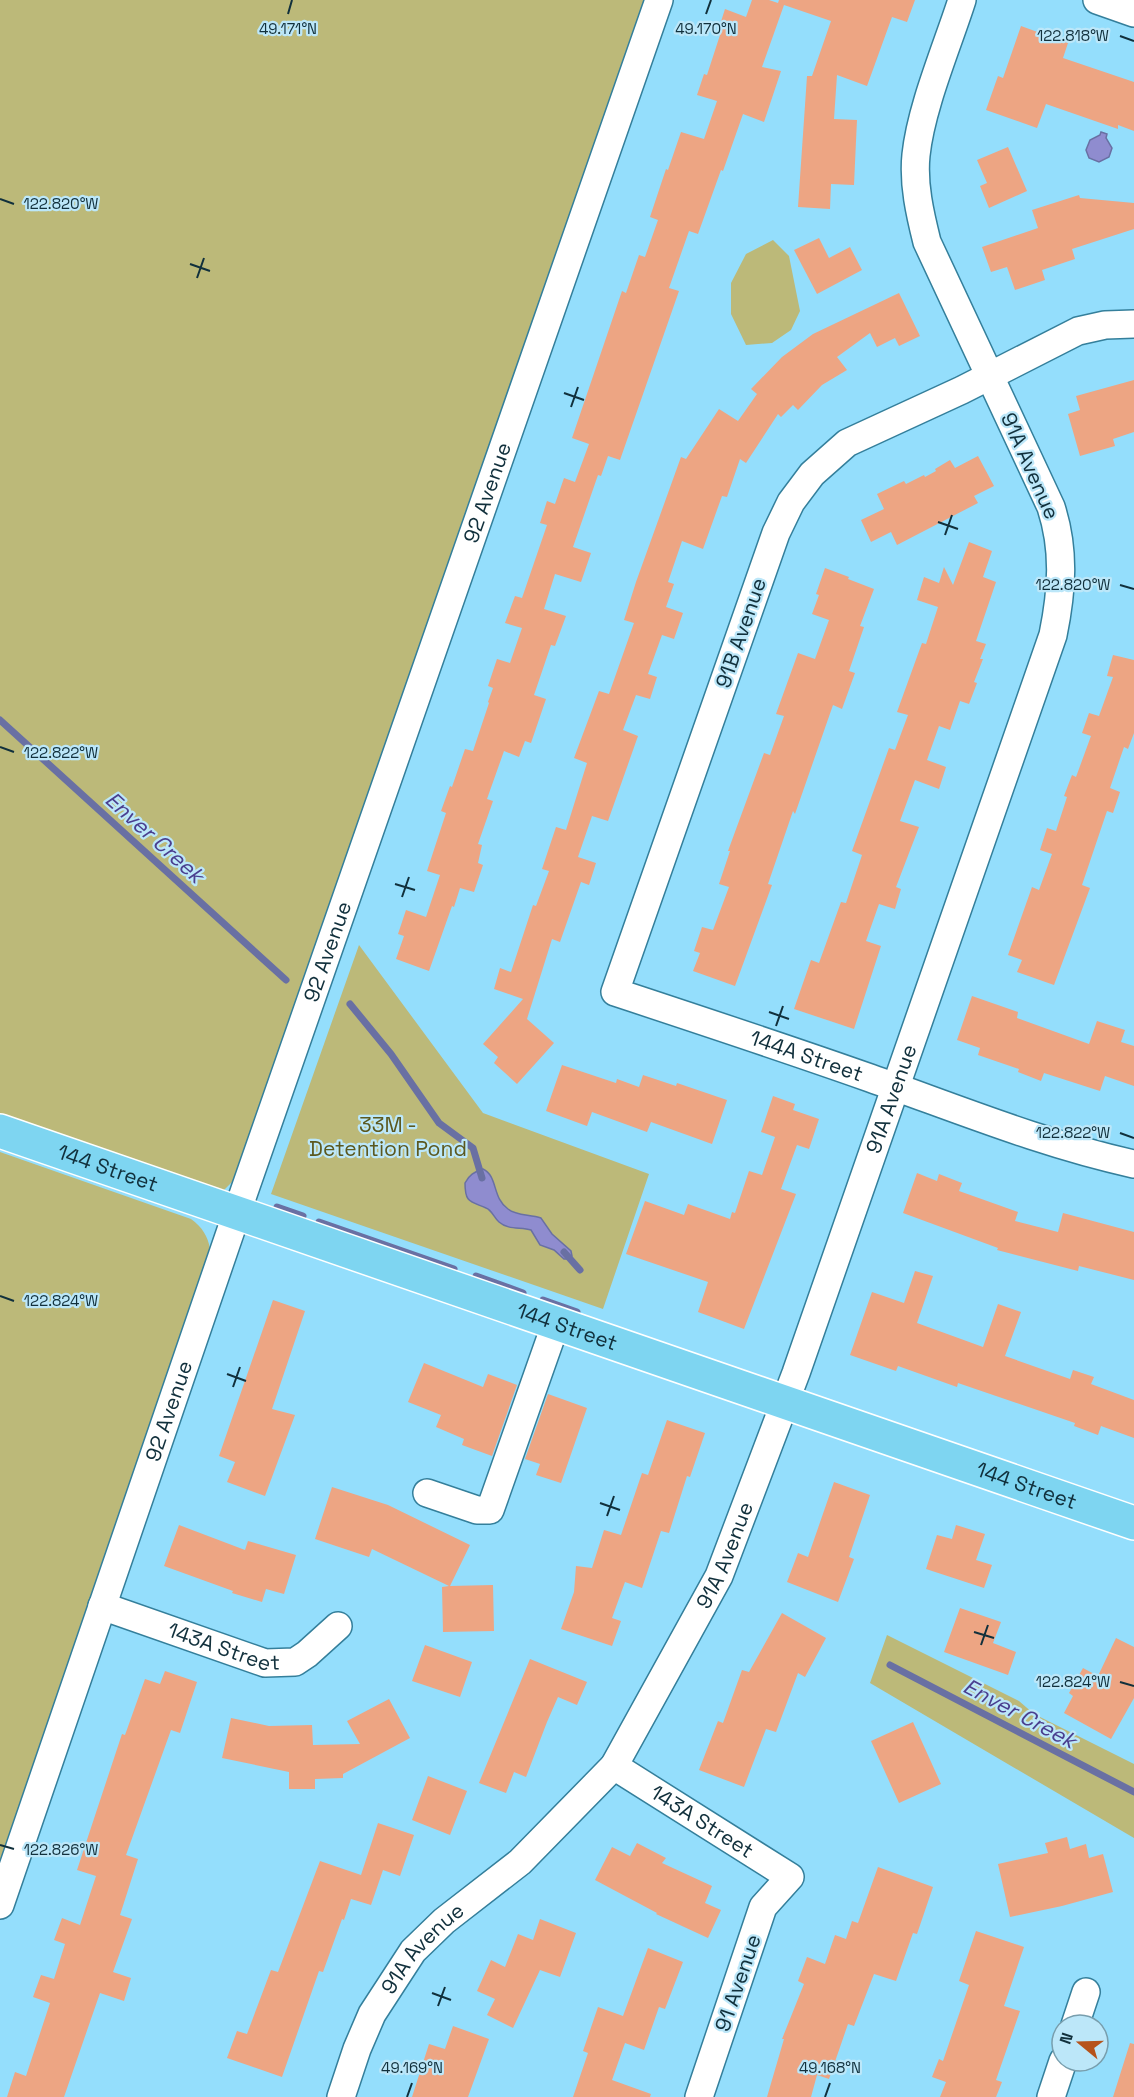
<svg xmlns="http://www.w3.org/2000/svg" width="1134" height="2097" viewBox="0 0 1134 2097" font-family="'Space Grotesk',sans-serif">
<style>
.green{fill:#bcb979}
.water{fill:#8f8ccf;stroke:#6970a3;stroke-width:1.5}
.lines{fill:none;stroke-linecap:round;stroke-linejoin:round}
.stream{stroke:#6970a3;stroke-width:7}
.building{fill:#eda583}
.minor-casing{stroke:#347f9b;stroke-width:30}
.major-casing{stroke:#fff;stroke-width:36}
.minor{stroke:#fff;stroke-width:27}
.major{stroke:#7ed5f1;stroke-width:33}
.ticks{fill:none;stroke:#11303c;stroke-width:2}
.labels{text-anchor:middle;stroke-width:4.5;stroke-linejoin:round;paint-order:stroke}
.street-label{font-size:21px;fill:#11303c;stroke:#bce7f9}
.park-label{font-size:21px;fill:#5b581f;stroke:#bce7f9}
.water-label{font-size:22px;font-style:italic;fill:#4a3f8f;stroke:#bce7f9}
.ticks-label{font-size:15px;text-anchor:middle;fill:#11303c;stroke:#bce7f9;stroke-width:4.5;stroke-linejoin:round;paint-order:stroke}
</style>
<rect width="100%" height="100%" fill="#94defc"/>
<path class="green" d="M0 0H646L236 1178 224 1190 215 1194 0 1124Z
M773 240 789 256 800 311 791 330 772 343 746 345 731 314V283L746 254Z
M359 945 483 1113 649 1174 603 1309 271 1194Z
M0 1152 191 1219C202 1227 208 1236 210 1249L0 1866Z
M887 1635 1019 1701 1034 1714 1134 1764V1838L870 1683Z"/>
<path class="water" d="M1101 132 1107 134 1106 138 1112 148 1109 157 1099 162 1089 158 1086 150 1090 140 1100 135Z
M483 1169C498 1176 492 1198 508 1209 517 1216 530 1214 541 1218L552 1234 571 1251 572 1256 569 1259H564L554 1250 540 1245 531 1230C520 1227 508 1230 499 1222 494 1218 492 1210 486 1208 470 1201 465 1203 465 1183 469 1175 474 1172 483 1169Z"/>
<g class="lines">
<path class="stream" d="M0 720 286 980
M350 1004 391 1054 439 1123 473 1148 482 1178
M277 1207 303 1216
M319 1222 454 1269
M564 1252 580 1270
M476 1276 523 1293
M543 1300 577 1312
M890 1665 1134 1792"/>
</g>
<path class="building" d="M752 0H769L778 3 779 0H915L907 22 892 17 867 86 837 75 834 119 857 120 856 141 854 185 831 184 830 209 798 207 807 76H812L831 21 784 5 762 67 781 71 764 122 743 114 723 171 721 170 698 234 689 231 669 288 679 291 620 460 608 456 601 476 598 475 573 547 591 553 581 582 555 574 544 609 566 616 555 646 551 645 534 695 546 699 531 743 525 741 519 757 504 751 487 799 493 801 478 844 482 845 478 863 483 865 474 892 460 888 454 907 452 906 429 971 396 959 404 936 398 934 406 910 426 917 440 875 427 871 446 813 441 811 450 786 452 787 465 749 473 751 489 703 488 702 493 688 488 686 497 659 510 663 522 628 505 623 515 596 522 598 547 525 540 523 547 501 555 504 564 478 575 482 589 444 572 438 622 291 626 293 639 255 645 257 658 220 650 217 666 169 668 170 681 132 704 139 717 101 697 95 704 74 707 75 720 35 717 34 725 9 746 17Z
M1021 26 1068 43 1063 58 1134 82V131L1118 125V129L1046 104 1037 128 986 110 998 76 1003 78Z
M1008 147 1027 191 989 208 980 186 987 183 977 160Z
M1079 195 1080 198 1134 203V229L1072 249 1075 259 1042 270 1045 280 1015 290 1007 267 991 272 982 247 1038 228 1032 210Z
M819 238 829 258 850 247 862 270 817 294 794 250Z
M899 293 920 336 899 346 895 338 877 347 870 333 837 357 847 370 822 385 798 410 793 405 781 417 778 414 746 463 740 459 727 497 722 496 703 549 682 541 668 582 674 584 666 607 683 613 674 639 662 635 648 674 657 677 650 699 636 695 623 730 638 736 608 821 592 816 578 857 596 863 589 885 581 882 560 942 552 939 527 1019 554 1043 517 1084 494 1063 498 1057 483 1044 523 999 494 989 500 968 511 972 533 905 536 906 549 871 542 869 556 827 566 830 587 763 574 758 599 691 609 694 634 623 624 620 636 582 681 457 686 459 719 409 738 421 757 394 751 389 782 357 813 334Z
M1134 380V432L1113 439 1115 446 1080 456 1068 414 1080 410 1076 396Z
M978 456 994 486 974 496 978 503 897 545 891 532 871 542 861 520 884 509 877 494 904 481 906 484 924 475 925 477 936 471 935 469 950 460 955 468Z
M969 542 992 551 983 577 996 582 976 641 986 644 980 659H983L974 682 977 683 969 704 960 701 950 730 939 726 927 760 946 767 939 789 915 780 900 821 919 827 896 887 901 889 895 909 879 904 866 941 881 946 854 1029 794 1009 811 960 819 963 841 902 846 903 862 855 852 851 889 748 895 750 908 715 897 712 922 643 926 644 938 607 917 600 924 577 939 583 944 567 953 585Z
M825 568 849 577 848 579 874 589 860 626 864 627 849 671 855 673 842 709 833 705 795 814 793 811 768 884 772 885 735 986 693 971 700 953 694 951 702 927 713 930 729 887 719 884 730 851H728L764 753 770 755 784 716 776 714 798 653 815 659 829 620 812 614 819 595 816 594Z
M1113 655 1134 660V733L1128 749 1124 747 1110 788 1120 792 1113 813 1107 811 1082 885 1090 888 1054 985 1017 972 1022 960 1008 955 1032 887 1039 890 1052 854 1040 850 1047 828 1056 831 1067 797 1064 796 1072 775 1076 777 1091 736 1082 733 1089 713 1099 716 1113 677 1107 676Z
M972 996 1018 1012 1017 1018 1089 1044 1097 1021 1125 1030 1121 1042 1134 1046V1086L1105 1076 1100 1091 1044 1073 1041 1081 1018 1072 1019 1069 978 1055 980 1048 957 1040Z
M562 1065 616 1083 617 1079 639 1087 643 1075 676 1086 677 1083 727 1100 712 1144 651 1122 647 1132 592 1112 587 1126 546 1111Z
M773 1096 795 1104 793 1110 819 1119 809 1149 797 1145 781 1189 796 1194 744 1329 698 1312 708 1282 626 1254 645 1201 684 1215 688 1204 730 1219 732 1212 735 1213 749 1171 762 1175 775 1137 761 1132Z
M917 1173 937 1181 939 1174 962 1183 959 1191 1018 1212 1015 1221 1058 1232 1063 1213 1134 1232V1280L1079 1266 1078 1271 997 1250 998 1248 903 1213Z
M915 1271 933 1276 917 1323 983 1347 998 1304 1021 1312 1005 1356 1070 1379 1073 1370 1094 1377 1091 1384 1134 1400V1438L1101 1426 1098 1435 1074 1426 1075 1423 958 1383 957 1387 898 1366 896 1371 850 1355 872 1292 904 1303Z
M273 1300 305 1311 272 1409 295 1415 265 1496 227 1482 235 1462 219 1456Z
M424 1363 483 1387 488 1374 517 1385 492 1456 462 1445 464 1439 436 1427 441 1415 408 1402Z
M548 1394 587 1408 561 1483 536 1475 540 1464 525 1459Z
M667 1420 705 1433 690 1477 687 1476 669 1533 661 1531 642 1588 625 1582 612 1618 621 1621 612 1646 561 1629 574 1592 576 1566 592 1568 604 1530 621 1535 642 1473 648 1475Z
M834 1482 870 1495 849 1557 854 1559 838 1602 787 1582 798 1553 808 1557Z
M332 1487 388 1505 470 1545 450 1586 493 1585 494 1631 443 1632 442 1587 449 1586 372 1549 369 1557 315 1539Z
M179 1525 245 1550 248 1541 296 1555 284 1594 266 1589 262 1602 232 1593 233 1591 164 1566Z
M956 1525 985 1534 976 1560 992 1565 984 1588 926 1569 937 1535 952 1539Z
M960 1608 1001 1622 993 1643 1016 1652 1008 1675 944 1652Z
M782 1613 826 1638 805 1677 798 1673 776 1732 766 1729 744 1787 699 1770 718 1721 723 1723 742 1670 749 1672Z
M1116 1638 1134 1647V1698L1111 1739 1064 1713 1073 1696 1069 1693 1083 1668 1098 1676Z
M425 1645 472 1662 460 1697 412 1681Z
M530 1659 587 1682 577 1705 558 1697 547 1722 526 1777 514 1772 506 1793 479 1783Z
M165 1671 197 1682 180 1733 171 1730 126 1855 138 1859 120 1915 132 1919 113 1972 131 1978 124 2001 100 1993 64 2097H7L15 2072 26 2076 50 2003 33 1997 41 1975 54 1979 65 1944 54 1940 62 1918 80 1925 96 1876 77 1870 122 1734 125 1735 145 1679 160 1684Z
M389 1699 410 1738 343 1774V1778L315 1779V1789H289V1772L222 1758 231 1718 269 1726 312 1725 313 1745 360 1744 347 1721Z
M913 1722 941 1784 899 1803 871 1741Z
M428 1776 467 1791 450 1835 412 1820Z
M378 1823 414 1835 400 1876 383 1870 371 1905 351 1899 344 1920 342 1919 323 1972 319 1971 282 2077 227 2058 237 2031 247 2034 271 1970 278 1972 320 1861 361 1875Z
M1067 1837 1070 1849 1086 1844 1089 1858 1103 1854 1113 1892 1062 1906 1010 1917 998 1864 1048 1853 1045 1843Z
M637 1843 666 1858 662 1863 712 1886 705 1903 721 1910 708 1938 656 1914 657 1913 595 1880 612 1847 630 1856Z
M878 1867 933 1887 917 1934 913 1933 896 1981 874 1974 854 2026 848 2024 829 2079 817 2075 811 2097H767L784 2039H782L804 1984 798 1981 807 1957 825 1964 835 1935 846 1939 852 1921 858 1923Z
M540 1919 576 1933 560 1977 540 1970 513 2028 487 2015 495 1999 477 1991 491 1960 505 1967 518 1934 533 1940Z
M976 1931 1024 1947 1004 2006 1020 2011 996 2080 1002 2082 996 2097H940L946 2082 932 2077 939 2059 943 2061 969 1985 959 1981Z
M648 1948 683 1962 665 2009 659 2007 644 2050 625 2043 612 2080 651 2094 650 2097H573L588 2053 583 2051 598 2007 623 2016Z
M453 2026 489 2039 468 2097H412L429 2044 445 2049Z
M1130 2043 1134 2044V2097H1113Z"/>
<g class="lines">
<defs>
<g id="minor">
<path d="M1097 0 1134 13"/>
<path id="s1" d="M1134 324 1105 325 1078 331 962 390 847 443 812 474 791 502 776 533 615 992C700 1020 785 1048 870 1078 958 1109 1043 1144 1134 1164"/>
<path d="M427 1493 477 1510H490L556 1323"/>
<path id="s2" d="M102 1606 265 1663 295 1662 307 1654 338 1626"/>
<path id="s3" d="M614 1766 790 1877 763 1907 699 2097"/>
<path id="s4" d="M0 1905 244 1192 659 0"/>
<path d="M1075 2025 1086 1992"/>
<path id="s5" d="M341 2097 357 2049 372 2014 413 1951 444 1921 520 1862 614 1766 719 1576 796 1373 1053 635C1062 591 1065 550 1051 507L927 242C920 214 913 184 916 155 921 107 947 47 962 0"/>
<path d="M1051 2097 1063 2061"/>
</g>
<g id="major">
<path id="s6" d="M0 1131 1134 1523"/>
</g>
</defs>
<use href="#minor" class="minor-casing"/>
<use href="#major" class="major-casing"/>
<use href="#minor" class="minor"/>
<use href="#major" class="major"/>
</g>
<path class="ticks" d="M288 14 292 0M706 14 711 0M1120 36 1134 41M0 199 14 204M190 264 210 271M197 278 204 258M564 393 584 400M571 407 578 387M938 522 958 529M945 535 952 515M1120 585 1134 589M0 747 14 752M395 884 415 890M402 897 409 877M769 1012 789 1019M776 1026 783 1006M1120 1133 1134 1138M0 1296 14 1301M227 1374 246 1381M233 1387 240 1367M600 1503 620 1510M607 1516 614 1496M974 1632 994 1638M981 1645 988 1625M1120 1682 1134 1686M0 1845 14 1849M432 1993 451 2000M438 2006 445 1987M407 2097 412 2083M825 2097 830 2083"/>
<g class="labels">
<g class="street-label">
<text transform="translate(1030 466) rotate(66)" y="7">91A Avenue</text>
<text dy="7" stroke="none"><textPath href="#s4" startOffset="1494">92 Avenue</textPath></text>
<text transform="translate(741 633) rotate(-71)" y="7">91B Avenue</text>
<text dy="7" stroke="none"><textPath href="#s4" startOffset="1008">92 Avenue</textPath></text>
<text dy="7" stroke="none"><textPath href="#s1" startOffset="1118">144A Street</textPath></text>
<text dy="7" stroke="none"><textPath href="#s5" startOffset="1162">91A Avenue</textPath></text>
<text dy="7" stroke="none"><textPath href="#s6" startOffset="114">144 Street</textPath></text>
<text dy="7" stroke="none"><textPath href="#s6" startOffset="600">144 Street</textPath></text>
<text dy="7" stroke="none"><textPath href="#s4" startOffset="522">92 Avenue</textPath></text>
<text dy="7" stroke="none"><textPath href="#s6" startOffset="1086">144 Street</textPath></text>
<text dy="7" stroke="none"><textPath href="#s5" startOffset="676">91A Avenue</textPath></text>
<text dy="7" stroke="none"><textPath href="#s2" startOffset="129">143A Street</textPath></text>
<text dy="7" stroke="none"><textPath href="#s3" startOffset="104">143A Street</textPath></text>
<text dy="7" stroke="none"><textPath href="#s5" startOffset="172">91A Avenue</textPath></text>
<text transform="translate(738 1983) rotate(-71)" y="7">91 Avenue</text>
</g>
<g class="park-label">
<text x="388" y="1132">33M -<tspan x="388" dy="24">Detention Pond</tspan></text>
</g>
<g class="water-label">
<text transform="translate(155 837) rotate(42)" y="8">Enver Creek</text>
<text transform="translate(1020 1713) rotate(28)" y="8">Enver Creek</text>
</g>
</g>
<g class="ticks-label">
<text x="288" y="34">49.171°N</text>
<text x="706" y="34">49.170°N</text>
<text x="1073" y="41">122.818°W</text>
<text x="61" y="209">122.820°W</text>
<text x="1073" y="590">122.820°W</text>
<text x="61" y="758">122.822°W</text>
<text x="1073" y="1138">122.822°W</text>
<text x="61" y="1306">122.824°W</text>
<text x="1073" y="1687">122.824°W</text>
<text x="61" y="1855">122.826°W</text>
<text x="412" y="2073">49.169°N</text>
<text x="830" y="2073">49.168°N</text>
</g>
<g transform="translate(1080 2043) rotate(289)"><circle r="28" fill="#bce7f9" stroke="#789ead" stroke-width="1.5"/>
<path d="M0-4.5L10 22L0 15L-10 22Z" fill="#b6531b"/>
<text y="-9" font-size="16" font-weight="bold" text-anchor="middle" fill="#11303c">N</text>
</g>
</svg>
